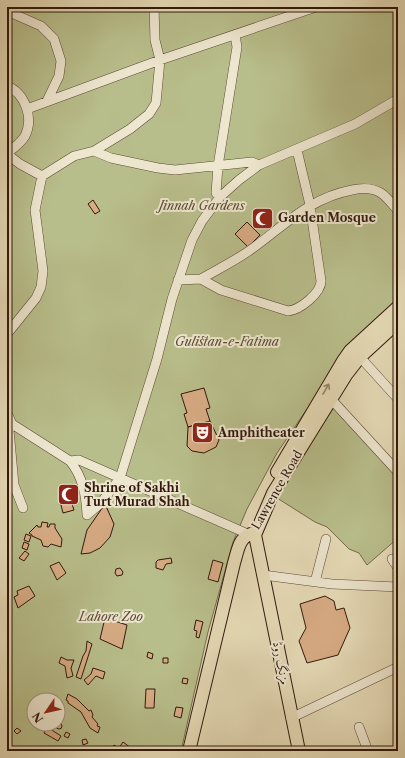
<svg xmlns="http://www.w3.org/2000/svg" width="405" height="758" viewBox="0 0 405 758" font-family="'Libre Caslon Text',Amiri,serif">
<style>
.green{fill:#b8be8b;stroke:#746b4c;fill-rule:evenodd}
.building{fill:#d8ac84;stroke:#31180c}
.lines{fill:none;stroke-linecap:round;stroke-linejoin:round}
.minor-casing{stroke:#5e4836;stroke-width:10}
.major-casing{stroke:#31180c;stroke-width:14}
.minor{stroke:#eee7d0;stroke-width:9}
.major{stroke:#e5dab6;stroke-width:12}
.oneway{stroke:#94836a}
.labels{text-anchor:middle;stroke-width:4;stroke-linejoin:round;paint-order:stroke}
.park-label{font-size:12px;font-style:italic;fill:#5a4a32;stroke:#eee7d0}
.poi-label{font-size:12px;font-weight:bold;fill:#31180c;stroke:#eee7d0;text-anchor:start}
.street-label{font-size:12px;fill:#31180c;stroke:#eee7d0}
</style>
<rect width="100%" height="100%" fill="#e5dab6"/>
<filter id="stains"><feTurbulence type="fractalNoise" baseFrequency=".005" numOctaves="4"/><feColorMatrix values="0 0 0 0 .2 0 0 0 0 .09 0 0 0 0 .02 0 0 0 .5 -.17"/></filter>
<radialGradient id="worn" r=".72"><stop offset=".6" stop-color="#630" stop-opacity="0"/><stop offset="1" stop-color="#630" stop-opacity=".3"/></radialGradient>
<path class="green" d="M7 7H398V301L320 390 277 453 247 509 233 542 208 632 181 751H7ZM34 700H58V724H34Z
M334 406 398 476V538L367 565 359 553 349 549 327 527 315 522 277 498Z"/>
<path class="building" d="M93 200 100 211 95 214 88 204Z
M247 222 260 235 248 247 235 234Z
M204 388 210 408 206 409 210 421 188 427 184 414 187 413 181 394Z
M210 421 219 440 216 447 204 453 192 451 187 446 188 427Z
M70 498 74 510 63 513 60 501Z
M105 504 114 524 110 537 100 548 90 553 81 554 87 530Z
M42 522 48 523 47 527H49L50 524H55V528L62 539 61 547 51 544 48 547 43 546 41 540 32 536V535L29 533 37 525 38 527H41Z
M26 534 31 536 29 542 24 540Z
M24 542 29 544 27 550 22 548Z
M25 551 29 554 24 561 19 558Z
M171 558 172 563 166 564 163 570 156 568V562L158 560Z
M213 560 223 563 218 582 208 579Z
M59 562 66 573 57 580 50 566Z
M120 568 123 572 122 575 117 576 115 573 116 569Z
M29 586 35 596 18 608 14 597 18 595 17 591Z
M325 596 334 601 336 610 344 608 350 628 338 655 307 663 299 641 306 628 300 604Z
M105 618 127 625 122 649 100 639Z
M196 620 203 622 199 638 196 637 197 631 194 630Z
M87 641 92 644 81 679 76 677 83 656 86 651Z
M148 652 153 654 152 659 147 657Z
M61 657 67 660H74L71 668 73 676 67 678 65 666 59 663Z
M163 658H168V663H163Z
M93 668 105 672 103 679 96 676 88 685 84 680 91 674Z
M183 678 188 679 187 684 182 683Z
M146 689H155L154 708H145Z
M68 694 77 699 89 711 91 710 93 715 92 717 98 724 97 726 100 727 98 733 90 728 81 712 68 703V701L66 700Z
M176 707 183 708 181 718 174 716Z
M56 726a3 3 0 1 1 6 0a3 3 0 1 1-6 0Z
M47 727 61 736 58 741 44 733Z
M17 728 21 731 17 734 14 731Z
M66 732 70 734 68 738 64 736Z
M86 739 88 743 83 745 82 740Z
M123 742 131 748 129 751H111L114 745 119 748Z"/>
<g class="lines">
<defs>
<path id="minor" d="M7 11 41 26 54 39 61 61 59 76 47 101
M7 86C25 93 34 118 25 136 20 144 14 148 7 153
M27 109 160 60 316 7
M94 151 130 129 149 114 156 103 160 60 155 40 154 7
M7 154 20 164 42 176 74 156 94 151 111 158 158 168 175 170 252 162 259 165 355 124 398 99
M220 197 216 193 218 166 237 47 235 35
M201 279C218 269 237 260 253 248 286 224 310 198 352 190 361 188 373 188 381 193 387 197 393 205 398 211
M178 280 201 279 221 290 288 311C300 310 321 293 321 281L310 205 297 150
M7 334 36 298 41 287 43 271 35 210 42 176
M355 354 360 357 398 399
M331 399 398 472
M7 413 12 424 70 461 79 460 248 534
M70 461C83 477 86 495 87 515
M7 482 10 485H14L9 430 12 424
M14 485 23 508
M87 515 101 503 120 478 157 359 172 299 192 240 202 221 220 197 239 180 259 165
M392 559 398 568
M263 575 332 584 398 587
M315 582 326 539
M291 718 398 667
M359 727 368 751"/>
<path id="major" d="M277 472 343 361 350 351 398 307
M189 751 234 563C238 550 239 534 256 533
M299 751 255 535 273 493 346 375 360 357 398 322"/>
</defs>
<use href="#minor" class="minor-casing"/>
<use href="#major" class="major-casing"/>
<use href="#minor" class="minor"/>
<use href="#major" class="major"/>
</g>
<defs><path id="oneway-shaft" d="M-6 0H5M1.5-3L5.5 0L1.5 3" fill="none" stroke-width="1.6" stroke-linecap="round" stroke-linejoin="round"/></defs>
<use class="oneway" href="#oneway-shaft" transform="translate(326 389) rotate(-60)"/>
<defs>
<symbol id="mosque-square" viewBox="-11 -11 22 22"><rect x="-9" y="-9" width="18" height="18" rx="4" fill="#8f2418" stroke="#eee7d0"/><path d="M3.5-4.9A6 6 0 1 0 3.5 4.9A5 5 0 1 1 3.5-4.9Z" fill="#fff"/></symbol>
<symbol id="theatre-square" viewBox="-11 -11 22 22"><rect x="-9" y="-9" width="18" height="18" rx="4" fill="#8f2418" stroke="#eee7d0"/><path d="M-5-5.5Q0-4 5-5.5V0Q5 5 0 6Q-5 5-5 0ZM-3.3-2.5H-1v1.5H-3.3ZM1-2.5H3.3v1.5H1ZM-2.8 1Q0 5.5 2.8 1Z" fill="#fff"/></symbol>
</defs>
<g fill-rule="evenodd">
<use href="#mosque-square" x="250" y="206" width="25" height="25"/>
<use href="#theatre-square" x="190" y="420" width="25" height="25"/>
<use href="#mosque-square" x="56" y="482" width="25" height="25"/>
</g>
<g class="labels">
<g class="park-label">
<text x="202" y="210">Jinnah Gardens</text>
<text x="227" y="346">Gulistan-e-Fatima</text>
<text x="111" y="621">Lahore Zoo</text>
</g>
<g class="poi-label">
<text x="278" y="222">Garden Mosque</text>
<text x="218" y="437">Amphitheater</text>
<text x="84" y="492">Shrine of Sakhi<tspan x="84" dy="14">Turt Murad Shah</tspan></text>
</g>
<g class="street-label">
<text transform="translate(277 490) rotate(-60)" y="4">Lawrence Road</text>
<text transform="translate(281 663) rotate(79)" y="4">مزنگ روڈ</text>
</g>
</g>
<rect width="405" height="758" fill="none" stroke="#e5dab6" stroke-width="24"/>
<rect x="8" y="8" width="389" height="742" fill="none" stroke="#31180c" stroke-width="2"/>
<rect x="12" y="12" width="381" height="734" fill="none" stroke="#31180c"/>
<g transform="translate(46 712) rotate(236)"><circle r="19" fill="#eee7d0" stroke="#a29482"/>
<path d="M0-3L7 15L0 10L-7 15Z" fill="#8f2418"/>
<text y="-6" font-size="11" font-weight="bold" text-anchor="middle" fill="#31180c">N</text>
</g>
<rect width="100%" height="100%" filter="url(#stains)"/>
<rect width="100%" height="100%" fill="url(#worn)"/>
</svg>
